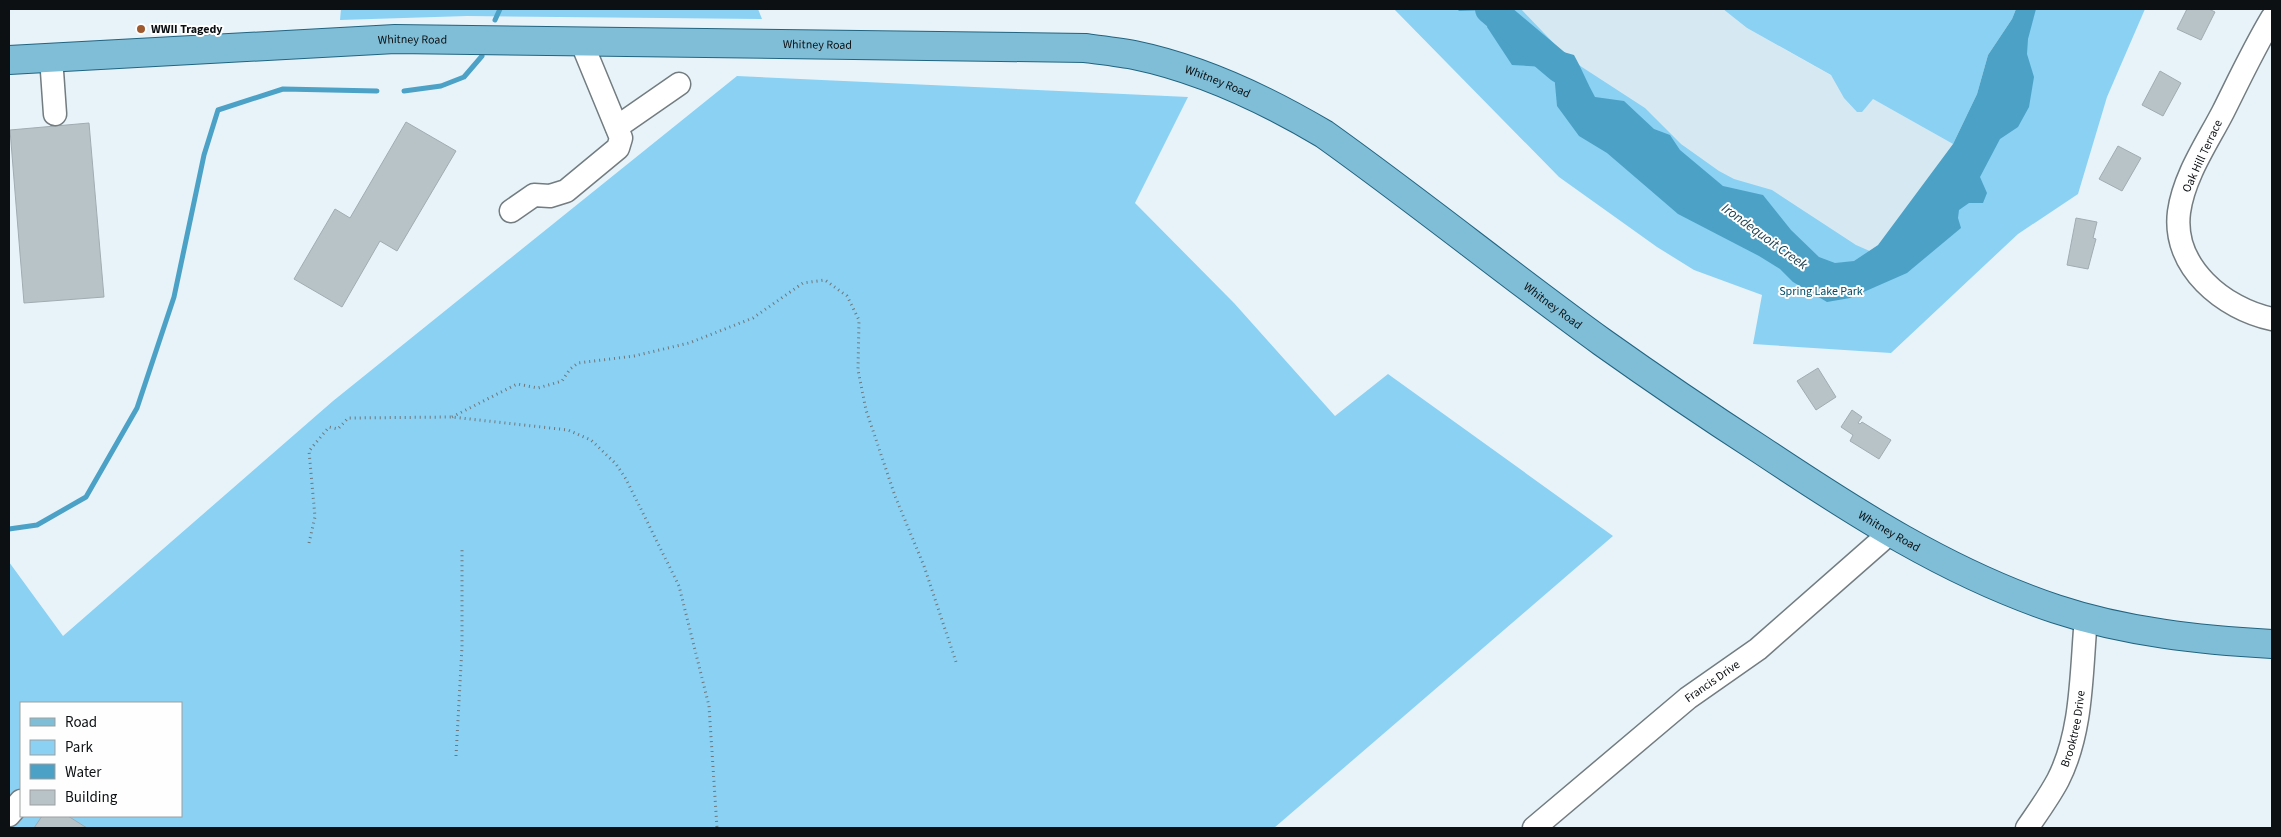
<svg xmlns="http://www.w3.org/2000/svg" width="2281" height="837" viewBox="0 0 2281 837" font-family="'Source Sans 3',sans-serif">
<style>
.built{fill:#d6e9f3}
.green{fill:#8bd1f3;fill-rule:evenodd}
.water{fill:#4ca1c7}
.lines{fill:none;stroke-linecap:round;stroke-linejoin:round}
.stream{stroke:#4ca1c7;stroke-width:5}
.river{stroke:#4ca1c7;stroke-width:30}
.building{fill:#b8c3c8;stroke:#a1acb2}
.minor-casing{stroke:#727c81;stroke-width:25}
.major-casing{stroke:#216480;stroke-width:30}
.path{stroke:#6f777a;stroke-width:3;stroke-dasharray:1 4;stroke-linecap:butt}
.minor{stroke:#fff;stroke-width:22}
.major{stroke:#80bed7;stroke-width:28}
.poi-dot{fill:#9e592e;stroke:#fefefe;stroke-width:2}
.labels{text-anchor:middle;stroke-width:4;stroke-linejoin:round;paint-order:stroke}
.poi-label{font-size:12px;font-weight:bold;fill:#0c1012;stroke:#fefefe;text-anchor:start}
.street-label{font-size:12px;fill:#0c1012;stroke:#fefefe}
.park-label{font-size:12px;fill:#014c66;stroke:#fefefe}
.water-label{font-size:14px;font-style:italic;fill:#193f4f;stroke:#fefefe}
</style>
<rect width="100%" height="100%" fill="#e8f3f9"/>
<path class="built" d="M1507 9H1723L1747 28 1953 144 1878 245 1854 261 1738 190 1545 45Z"/>
<path class="green" d="M341 9H758L762 19 467 16 340 20Z
M1394 9H1521L1568 58 1645 108 1681 144 1719 171 1734 179 1772 190 1856 245 1872 252 1905 250 2022 9H2145L2107 97 2078 194 2018 234 1891 353 1753 344 1762 295 1694 270 1657 247 1559 177Z
M1723 9H2016L2012 19 1988 55 1977 94 1953 144 1873 99 1862 112H1857L1844 98 1831 75 1747 28Z
M737 76 1188 97 1135 203 1234 303 1335 416 1388 374 1613 536 1274 828H9V562L63 636 333 401ZM21 703H181V816H21Z"/>
<path class="water" d="M1457 9H1507L1525 41 1574 55C1582 69 1587 83 1595 97L1624 101 1654 129 1670 135 1680 150 1723 186 1763 195 1791 230 1819 257 1835 263 1854 261 1878 245 1953 144 1977 94 1988 55 2012 19 2016 9H2036L2028 39 2027 54 2034 77 2029 107 2018 127 2000 139 1980 177 1987 193 1983 203H1969L1959 210 1958 218 1961 228 1907 273 1850 298 1827 302 1793 282 1780 269 1759 256 1678 214 1607 153 1579 136 1557 106 1554 73 1545 67 1512 65 1487 27 1491 15 1487 10 1459 11Z"/>
<g class="lines">
<path class="stream" d="M495 20 500 9
M404 91 441 86 464 77 482 56
M9 529 37 525 86 497 137 408 174 297 204 155 218 110 283 89 377 91"/>
<path class="river" d="M1490 9 1560 68"/>
</g>
<path class="building" d="M2187 9H2209L2215 12 2201 40 2177 29Z
M2160 71 2181 83 2163 116 2142 105Z
M406 122 456 151 397 251 380 241 342 307 294 279 335 209 350 218Z
M89 123 104 297 24 303 10 130Z
M2118 146 2141 158 2122 191 2099 179Z
M2076 218 2097 222 2093 238 2096 239 2088 269 2067 265Z
M1818 368 1836 397 1816 410 1797 381Z
M1852 410 1862 417 1858 423 1860 424 1862 422 1891 440 1879 459 1850 441 1853 435 1841 427Z
M42 816H68L87 828H34Z"/>
<g class="lines">
<defs>
<g id="minor">
<path d="M2272 18C2254 48 2239 80 2223 112 2207 143 2184 176 2179 212 2172 267 2224 309 2272 319"/>
<path d="M51 57 55 114"/>
<path d="M617 127 679 84"/>
<path d="M511 211 534 195 550 196 566 191 618 148 621 138 581 41"/>
<path d="M9 815 21 801"/>
<path id="s1" d="M1534 828 1688 698 1758 649 1890 533"/>
<path id="s2" d="M2027 828C2038 812 2049 797 2058 780 2083 731 2081 671 2086 618"/>
</g>
<g id="major">
<path id="s3" d="M9 60 395 39 1085 48C1101 50 1118 52 1134 55 1202 69 1265 99 1324 134 1418 201 1508 274 1602 342 1654 379 1707 415 1761 450 1854 512 1948 573 2056 609 2125 632 2200 640 2272 644"/>
</g>
</defs>
<use href="#minor" class="minor-casing"/>
<use href="#major" class="major-casing"/>
<path class="path" d="M452 417 517 384 538 388 562 381 570 369 578 363 634 356 689 343 753 318 803 283 825 280 847 296 859 320 858 370 866 410 895 496 924 566 957 665
M309 543 315 517 309 451 329 427 338 429 348 418 452 417 568 430 591 440 616 464 626 479 679 586 709 706 717 828
M456 756 462 647V547"/>
<use href="#minor" class="minor"/>
<use href="#major" class="major"/>
</g>
<circle class="poi-dot" cx="141" cy="29" r="5"/>
<g class="labels">
<g class="poi-label">
<text x="151" y="33">WWII Tragedy</text>
</g>
<g class="street-label">
<text dy="4" stroke="none"><textPath href="#s3" startOffset="404">Whitney Road</textPath></text>
<text dy="4" stroke="none"><textPath href="#s3" startOffset="809">Whitney Road</textPath></text>
<text dy="4" stroke="none"><textPath href="#s3" startOffset="1214">Whitney Road</textPath></text>
<text transform="translate(2202 156) rotate(-65)" y="4">Oak Hill Terrace</text>
<text dy="4" stroke="none"><textPath href="#s3" startOffset="1619">Whitney Road</textPath></text>
<text dy="4" stroke="none"><textPath href="#s3" startOffset="2024">Whitney Road</textPath></text>
<text dy="4" stroke="none"><textPath href="#s1" startOffset="231">Francis Drive</textPath></text>
<text dy="4" stroke="none"><textPath href="#s2" startOffset="111">Brooktree Drive</textPath></text>
</g>
<g class="park-label">
<text x="1821" y="295">Spring Lake Park</text>
</g>
<g class="water-label">
<text transform="translate(1765 236) rotate(36)" y="5">Irondequoit Creek</text>
</g>
</g>
<rect width="2281" height="837" fill="none" stroke="#0c1012" stroke-width="20"/>
<rect x="20" y="702" width="162" height="115" fill="#fefefe" stroke="#9d9fa0"/>
<rect x="30" y="718" width="25" height="8" fill="#80bed7" stroke="#9d9fa0"/>
<text x="65" y="727" font-size="15" fill="#0c1012">Road</text>
<rect x="30" y="740" width="25" height="15" fill="#8bd1f3" stroke="#9d9fa0"/>
<text x="65" y="752" font-size="15" fill="#0c1012">Park</text>
<rect x="30" y="764" width="25" height="15" fill="#4ca1c7" stroke="#9d9fa0"/>
<text x="65" y="777" font-size="15" fill="#0c1012">Water</text>
<rect x="30" y="790" width="25" height="15" fill="#b8c3c8" stroke="#9d9fa0"/>
<text x="65" y="802" font-size="15" fill="#0c1012">Building</text>
</svg>
